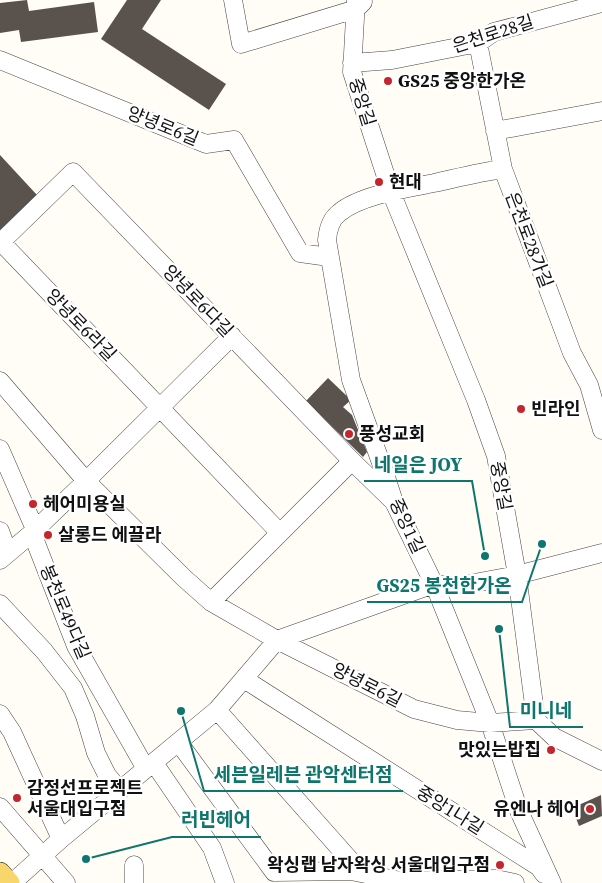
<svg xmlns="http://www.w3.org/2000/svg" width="602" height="883" viewBox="0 0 602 883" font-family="'Source Serif 4','Noto Sans KR',serif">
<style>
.building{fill:#5a524d}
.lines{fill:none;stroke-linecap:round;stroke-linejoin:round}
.minor-casing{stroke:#444;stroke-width:19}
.major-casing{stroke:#222;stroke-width:22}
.minor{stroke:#fff;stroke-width:18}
.major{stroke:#f9d66b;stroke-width:21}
.poi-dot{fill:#c4262e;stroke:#fff;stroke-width:2}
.labels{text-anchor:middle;stroke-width:5;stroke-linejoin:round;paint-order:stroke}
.street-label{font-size:18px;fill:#111;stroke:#fff}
.poi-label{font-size:18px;font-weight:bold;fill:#111;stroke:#fff;text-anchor:start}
.leader{fill:none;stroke:#0f766e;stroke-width:2}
.callout-dot{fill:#0f766e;stroke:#fff;stroke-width:2}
.callout-label{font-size:19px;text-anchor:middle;font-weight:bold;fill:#0f766e;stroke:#fff;stroke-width:5;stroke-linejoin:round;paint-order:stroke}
</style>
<rect width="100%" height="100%" fill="#fffdf5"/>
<path class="building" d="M27 0 29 11 94 2 98 32 21 42 19 30 0 33V3Z
M127 0H161L142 29 226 84 209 110 101 39Z
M0 155 37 195 0 230Z
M328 378 351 400 343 407 352 415 367 452 363 457 306 401Z
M601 795 602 816 579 826 572 808Z"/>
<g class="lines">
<defs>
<path id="minor" d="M233 0 241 44 356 9 363 2
M356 0 352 72 391 192 476 400 496 456 517 575 536 720 554 737 602 761
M478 43 503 169 572 353 589 385 602 430
M0 60 206 144 234 140 300 253 329 257
M352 63 392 60 478 43 494 32 602 3
M495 131 602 111
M503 169C480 172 457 178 434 183 408 188 360 195 339 213 331 219 328 229 327 240L351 380 384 471 394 502 434 584 490 723 519 811 552 883
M1 242 280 533
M0 243 73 172 352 461 392 500
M0 381 86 481 184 578 211 602 277 640 414 709 457 720 490 723 536 720
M0 449 34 527 32 533 76 646 146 769
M0 531 8 553
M0 560 32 533 86 481 232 336
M211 602 352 461
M0 604 44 651 73 688 85 716 96 753 107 775 120 791
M244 679 539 867 544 874
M217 710 350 860 351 871 401 881 496 879 515 883
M0 714 12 732 61 839
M179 743 274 872 351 871
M154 763 212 848 225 883
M0 807 66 883
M12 883 61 839 217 710 277 640 434 584 458 586 517 575 602 553
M134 883V865"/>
<path id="major" d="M0 873 9 883"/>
</defs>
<use href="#minor" class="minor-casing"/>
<use href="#major" class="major-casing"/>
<use href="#minor" class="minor"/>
<use href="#major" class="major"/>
</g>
<g class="poi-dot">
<circle cx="388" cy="81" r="5"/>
<circle cx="379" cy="182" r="5"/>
<circle cx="521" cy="409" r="5"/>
<circle cx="349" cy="434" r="5"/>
<circle cx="33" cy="504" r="5"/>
<circle cx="48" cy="535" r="5"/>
<circle cx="551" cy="750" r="5"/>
<circle cx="17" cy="798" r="5"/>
<circle cx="590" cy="809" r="5"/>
<circle cx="500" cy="865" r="5"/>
</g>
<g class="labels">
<g class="street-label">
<text transform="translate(493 34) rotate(-18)" y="6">은천로28길</text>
<text transform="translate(362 102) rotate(73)" y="6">중앙길</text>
<text transform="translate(163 126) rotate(22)" y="6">양녕로6길</text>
<text transform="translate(529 240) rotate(69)" y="6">은천로28가길</text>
<text transform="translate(198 301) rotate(46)" y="6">양녕로6다길</text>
<text transform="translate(81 325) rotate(46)" y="6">양녕로6라길</text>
<text transform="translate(501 486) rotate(80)" y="6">중앙길</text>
<text transform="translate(407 526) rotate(65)" y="6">중앙1길</text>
<text transform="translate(65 612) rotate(67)" y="6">봉천로49다길</text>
<text transform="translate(367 685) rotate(27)" y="6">양녕로6길</text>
<text transform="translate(450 810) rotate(32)" y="6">중앙1나길</text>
</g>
<g class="poi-label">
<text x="398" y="87">GS25 중앙한가온</text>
<text x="389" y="188">현대</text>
<text x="531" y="415">빈라인</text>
<text x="359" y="440">풍성교회</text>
<text x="43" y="510">헤어미용실</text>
<text x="58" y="541">살롱드 에끌라</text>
<text x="541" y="756" text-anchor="end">맛있는밥집</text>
<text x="27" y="794">감정선프로젝트<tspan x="27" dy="21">서울대입구점</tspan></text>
<text x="580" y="815" text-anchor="end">유엔나 헤어</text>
<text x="490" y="871" text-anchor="end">왁싱랩 남자왁싱 서울대입구점</text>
</g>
</g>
<path class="leader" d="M485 556L472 481H364M542 544L522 602H367M499 629L510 727H583M181 711L204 791H403M86 859L172 837H261"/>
<g class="callout-dot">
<circle cx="485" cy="556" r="5"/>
<circle cx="542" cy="544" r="5"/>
<circle cx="499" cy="629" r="5"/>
<circle cx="181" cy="711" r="5"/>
<circle cx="86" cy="859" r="5"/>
</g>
<g class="callout-label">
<text x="418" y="471">네일은 JOY</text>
<text x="444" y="592">GS25 봉천한가온</text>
<text x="546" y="717">미니네</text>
<text x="303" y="781">세븐일레븐 관악센터점</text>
<text x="216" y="826">러빈헤어</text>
</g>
</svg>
